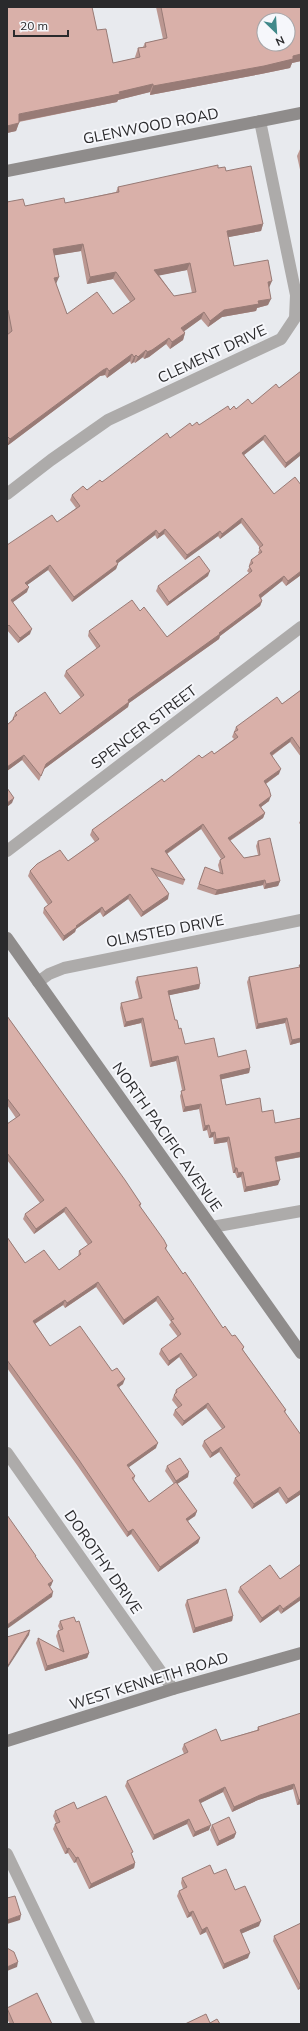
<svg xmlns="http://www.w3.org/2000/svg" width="308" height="2031" viewBox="0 0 308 2031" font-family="Mulish,sans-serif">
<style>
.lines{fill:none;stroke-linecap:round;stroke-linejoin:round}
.street{stroke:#adabaa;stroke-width:12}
.secondary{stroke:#8f8c8b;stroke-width:12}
.wall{fill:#bb9791;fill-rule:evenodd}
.shaded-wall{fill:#987b76}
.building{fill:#d9b0a9;stroke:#987b76;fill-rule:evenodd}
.labels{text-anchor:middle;stroke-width:4;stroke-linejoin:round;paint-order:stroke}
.street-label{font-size:15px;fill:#2a2a2c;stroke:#f6f7fb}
</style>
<rect width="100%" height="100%" fill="#e8eaee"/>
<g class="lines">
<path class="street" d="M7 494 51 460 108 420 281 339 295 318 296 295 260 121
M7 851 301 627
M38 982 49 974 64 968 301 920
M212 1227 301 1211
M7 1453 173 1689
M7 1854 89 2024"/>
<path class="secondary" d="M7 171 301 113
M7 938 301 1353
M7 1741 173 1689 301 1653"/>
</g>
<path class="wall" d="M156 7H301V61L292 63 290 68 261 74 150 95V92L118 100 117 102 19 122 16 131 7 133 97 30 113 63 136 58 135 57 138 48 143 47 145 43 163 39Z
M301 147V174L297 156Z
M218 168 226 171 263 224 261 231 228 237 234 266 269 288 268 305 257 308 256 311 222 317 208 327 201 319 184 331 185 333 183 340 170 349 166 344 149 357 144 359 143 357 135 363 134 362 131 364 130 361 107 378 105 375 100 376 7 446V335L8 334 7 326V202L25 206 65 203 116 192 118 187ZM81 251 87 284 113 279 130 302 113 314H67L56 284 54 255ZM187 270 192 293 174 296 159 275Z
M301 371V455L285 468 263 440 244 455 274 494 301 485V575L286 586 282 581 261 598 262 601 260 606 220 636 219 639 129 703 128 707 44 769 39 781 22 760 7 771V725L12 720 15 713 60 714 81 698 64 676 66 671 97 649 88 636 89 631 140 611 167 637 249 573 247 571 250 566 249 565 251 560 259 554 258 553 260 548 241 523 220 539 218 536 185 560 164 534 157 539 155 535 118 563 116 569 72 602 48 570 27 585V592L13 602 30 634 18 643 7 630V545L57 522 76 508 70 500 72 495 87 490 102 482 170 438 192 426 199 425 230 410 252 404 279 388Z
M208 576 167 606 156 591 158 586Z
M301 690V757L290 742 272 756 279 774 266 784 269 801 261 807 265 813 263 818 230 841 244 858 258 855 256 846 258 841 280 881 278 886 264 889 263 885 215 895 197 889 205 867 220 873 218 865 220 860 221 859 201 829 167 854 185 880 183 885 156 876 168 899 141 917 128 899 103 917 100 912 76 929 75 932 63 941 43 913 44 908 48 905 28 876 30 871 68 861 95 842 90 835 92 830 164 782 202 758 214 754 234 739 232 737 236 727 282 704Z
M301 819V825L299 823Z
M299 965H301V1042L290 1045 285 1023 256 1029 247 982 249 977 299 968Z
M137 977 200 984 199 989 169 995 175 1020 179 1029 185 1044 218 1057 250 1068 249 1073 221 1079 226 1105 262 1112 275 1123 301 1118V1157L276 1162 278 1185 244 1192 241 1177 237 1178 235 1173H233L227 1142 214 1144 213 1137 209 1138 207 1130 203 1131 199 1109 183 1112 180 1096 182 1090 176 1061 150 1067 141 1023 124 1027 120 1008 121 1003 139 999 135 982Z
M7 1016 141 1204 140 1207 167 1246 166 1250 183 1274 223 1328 244 1347 243 1350 286 1410 285 1413 301 1494 286 1504 278 1492 252 1509 233 1483 235 1478 237 1477 219 1452 210 1458 202 1446 204 1441 222 1429 206 1408 182 1426 173 1415 175 1410 178 1408 172 1400 176 1390 193 1378 179 1357 168 1366 159 1354 161 1349 178 1337 169 1325 171 1322 156 1301 123 1325 96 1287 65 1308 63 1305 35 1324 50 1346 112 1371 123 1384 119 1387 156 1448 128 1467 135 1476 134 1480 149 1502 174 1484 165 1471 167 1466 188 1477 177 1484 197 1511 195 1516 188 1521 200 1538 198 1543 158 1572 131 1534 127 1537 77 1465 7 1368V1237L25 1263 59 1270 78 1257 79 1251 88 1245 64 1212 34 1234 23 1219 25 1214 40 1203 7 1160V1124L16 1118 7 1105Z
M301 1564 281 1614 278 1610 260 1623 238 1592 240 1587 280 1579Z
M187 1600 233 1616 232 1621 193 1633 185 1605Z
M60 1621 76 1622 89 1653 87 1658 45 1671 36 1643 38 1638 60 1650 56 1636 58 1631 60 1630 58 1626Z
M284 1718 301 1804 297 1805 293 1789 258 1800 232 1812 223 1792 200 1803 209 1830 193 1837 187 1824 153 1840 125 1786 127 1781 184 1754 182 1749 184 1744 221 1741 257 1730 258 1727Z
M77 1809 132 1855 135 1863 134 1868 89 1889 76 1862 74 1863 68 1853 65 1854 53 1829 55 1824 56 1823 53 1816 55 1811Z
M212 1825 236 1833 234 1838 217 1846 210 1830Z
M214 1874 235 1890 259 1926 241 1934 248 1958 223 1969 206 1932 200 1935 191 1916 187 1918 177 1896 179 1891 183 1889 181 1883 182 1878Z
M301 1923V1988L298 1990 273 1941 274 1936Z
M7 2008 52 2024H10L7 2019Z"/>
<path class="shaded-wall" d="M301 54V61L292 63 290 68 261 74 150 95 153 86Z
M153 84 150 92 118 100 117 102 16 122 19 114Z
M19 123 16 131 7 133V126Z
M263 224 261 231 224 238 227 231Z
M83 244 81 251 51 256 53 249Z
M190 263 187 270 152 277 154 270Z
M116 272 113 279 87 284 90 277Z
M59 277 56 284 54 278Z
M272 281 269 288 265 289 268 282Z
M271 299 268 305 257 308 256 311 222 317 208 327 210 321 224 310 258 301Z
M204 312 201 319 179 335 181 328Z
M185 333 183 340 170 349 172 342Z
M169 338 166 344 149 357 144 359 147 352Z
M146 350 143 357 135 363 138 357Z
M132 354 130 361 107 378 109 371Z
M136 355 134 362 131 364 134 357Z
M107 368 105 375 100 376 7 446 10 439 103 370Z
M265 435 263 440 240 458 242 453Z
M301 451V455L285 468 286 463Z
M242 518 241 523 220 539 222 534Z
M165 529 164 534 157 539 159 534Z
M156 530 155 535 114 566 116 561Z
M220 531 218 536 185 560 187 555Z
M118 564 116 569 72 602 74 597Z
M50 565 48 570 23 588 25 583Z
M210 571 208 576 167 606 169 602Z
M301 571V575L286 586 288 581Z
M284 576 282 581 258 600 259 595Z
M29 587 27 592 9 605 11 600Z
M262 601 260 606 220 636 219 639 129 703 128 707 44 769 46 764 128 700 219 633Z
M32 629 30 634 18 643 20 638Z
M292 737 290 742 268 758 270 753Z
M24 755 22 760 7 771V767Z
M281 769 279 774 262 786 264 781Z
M271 796 269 801 257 810 259 805Z
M14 798 12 803 7 807V803Z
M265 813 263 818 226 843 228 838Z
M203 824 201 829 163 856 165 851Z
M265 880 263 885 215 895 217 890Z
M280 881 278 886 264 889 266 884Z
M130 894 128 899 103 917 105 912Z
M169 894 168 899 141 917 143 912Z
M102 907 100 912 76 929 75 932 63 941 64 936 76 926Z
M200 984 199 989 166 996 168 991Z
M143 1018 141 1023 124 1027 126 1022Z
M287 1018 285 1023 256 1029 258 1024Z
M301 1038V1042L290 1045 292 1040Z
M178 1056 176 1061 150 1067 152 1062Z
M250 1068 249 1073 219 1080 220 1075Z
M201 1104 199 1109 183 1112 185 1107Z
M209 1125 207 1130 203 1131 205 1126Z
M215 1132 213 1137 209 1138 211 1133Z
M229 1137 227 1142 214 1144 216 1139Z
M301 1152V1157L273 1162 275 1157Z
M235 1168H237L235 1173H233Z
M243 1172 241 1177 237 1178 238 1173Z
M280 1180 278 1185 244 1192 246 1187Z
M66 1207 64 1212 34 1234 36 1229Z
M98 1282 96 1287 65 1308 67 1303Z
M158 1296 156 1301 123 1325 124 1320Z
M65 1300 63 1305 31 1326 33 1321Z
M181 1353 179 1357 168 1366 169 1361Z
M125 1379 123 1384 115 1390 117 1385Z
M208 1403 206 1408 182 1426 184 1421Z
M158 1443 156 1448 125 1470 127 1465Z
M221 1447 219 1452 210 1458 212 1453Z
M189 1472 188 1477 174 1486 176 1481Z
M280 1487 278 1492 252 1509 254 1504Z
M301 1490V1494L286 1504 288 1499Z
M197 1511 195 1516 184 1523 186 1519Z
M133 1529 131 1534 127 1537 128 1532Z
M200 1538 198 1543 158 1572 160 1567Z
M53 1581 51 1586 46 1590 48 1584Z
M53 1592 52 1597 7 1629V1625Z
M301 1596V1600L281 1614 283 1609Z
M280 1605 278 1610 260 1623 262 1618Z
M233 1616 232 1621 193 1633 195 1628Z
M30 1630 29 1635 7 1669V1667Z
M89 1653 87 1658 45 1671 47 1666Z
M294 1784 293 1789 258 1800 232 1812 234 1807 260 1795Z
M225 1787 223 1792 197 1805 199 1800Z
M301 1799V1804L297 1805 299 1800Z
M189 1819 187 1824 153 1840 154 1835Z
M211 1825 209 1830 193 1837 195 1832Z
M236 1833 234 1838 217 1846 219 1841Z
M69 1848 68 1853 65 1854 67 1849Z
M78 1857 76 1862 74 1863 76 1858Z
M135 1863 134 1868 89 1889 91 1884Z
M193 1911 191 1916 187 1918 189 1913Z
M21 1915 20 1920 7 1924V1920Z
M261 1921 259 1926 238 1935 240 1930Z
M207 1927 206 1932 200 1935 202 1930Z
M250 1953 248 1958 223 1969 224 1964Z
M18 1962 17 1967 7 1971V1967Z
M301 1984V1988L298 1990 300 1985Z"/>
<path class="building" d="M7 7H92L97 30 106 29 113 63 140 57 138 48 146 47 145 43 167 38 161 7H301V54L293 56V59L264 66 153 86V84L119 92 120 94 19 114V123L7 126ZM264 20H288V44H264Z
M218 165V168L225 167 226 171 251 166 263 224 227 231 234 266 268 260 272 281 268 282 271 299 258 301 259 304 224 310 210 321 204 312 181 328 185 333 172 342 169 338 152 350 147 352 146 350 138 357 136 355 134 357 132 354 109 371 107 368 103 370 10 439 8 437 7 438V335L12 331 8 310H7V202L23 199 25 206 64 198 65 203 119 192 118 187ZM83 244 90 277 116 272 135 299 113 314 97 292 67 314 54 278 59 277 53 249ZM190 263 196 292 174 296 154 270Z
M301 371V451L286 463 265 435 242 453 274 494 295 477 301 485V571L288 581 284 576 259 595 262 601 219 633 220 634 128 700 129 702 46 764 41 776 24 755 7 767V725L14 719 13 718 17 715 15 713 45 692 60 714 84 695 66 671 100 646 89 631 132 600 140 611 144 607 167 637 252 571 249 566 253 563 251 560 262 552 259 548 263 545 242 518 222 534 220 531 187 555 165 529 159 534 156 530 116 561 118 564 74 597 50 565 25 583 29 587 11 600 32 629 20 638 9 625 7 627V545L52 515 57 522 80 506 72 495 83 486 87 490 100 480 102 482 167 433 170 438 190 423 192 426 197 422 199 425 228 406 230 410 234 406 236 409 248 399 252 404 276 384 279 388Z
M199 556 210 571 169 602 158 586Z
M301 690V750L292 737 270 753 281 769 264 781 269 789 271 796 259 805 265 813 228 838 244 858 260 855 258 841 270 838 280 881 266 884 265 880 217 890 199 884 205 867 223 874 220 860 225 857 203 824 165 851 185 880 151 868 169 894 143 912 130 894 105 912 102 907 76 926 77 927 64 936 44 908 52 902 30 871 37 864 60 850 68 861 99 839 92 830 162 779 164 782 199 755 202 758 212 751 214 754 238 737 234 732 238 730 236 727 277 697 282 704Z
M7 788 14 798 7 803Z
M299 965H301V1038L292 1040 287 1018 258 1024 249 977 300 967Z
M197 967 200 984 168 991 175 1020H177L179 1029 181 1028 185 1044 214 1038 218 1057 246 1050 250 1068 220 1075 226 1105 260 1098 262 1112 273 1110 275 1123 301 1118V1152L275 1157 280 1180 246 1187 243 1172 238 1173 237 1168H235L229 1137 216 1139 215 1132 211 1133 209 1125 205 1126 201 1104 185 1107 181 1091 185 1090 178 1056 152 1062 143 1018 126 1022 121 1003 142 998 137 977Z
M7 1016 125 1180 141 1204 139 1205 164 1240 167 1246 165 1248 183 1274 185 1272 223 1328 225 1326 232 1336 235 1335 244 1347 242 1349 286 1410 284 1411 301 1435V1490L288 1499 280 1487 254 1504 235 1478 240 1475 221 1447 212 1453 204 1441 225 1427 208 1403 184 1421 175 1410 182 1405 174 1395 177 1392 176 1390 197 1375 181 1353 169 1361 161 1349 181 1334 171 1320 174 1319 158 1296 124 1320 98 1282 67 1303 65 1300 33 1321 50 1346 80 1326 112 1371 117 1368 125 1379 117 1385 158 1443 127 1465 135 1476 132 1478 149 1502 176 1482 197 1511 186 1519 200 1538 160 1567 133 1529 128 1532 79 1460 7 1360V1237L25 1263 44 1250 59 1270 81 1254 79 1251 92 1242 66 1207 36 1229 25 1214 44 1200 7 1153V1124L20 1115 7 1098Z
M180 1458 189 1472 176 1481 167 1466Z
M7 1515 36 1556H35L53 1581 48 1584 53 1592 7 1625Z
M301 1564V1596L283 1609 280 1605 262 1618 240 1587 270 1565 280 1579Z
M226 1589 233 1616 195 1628 187 1600Z
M74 1617 76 1622 79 1621 89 1653 47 1666 38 1638 64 1652 58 1631 63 1629 60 1621Z
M30 1630 7 1667V1637Z
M301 1713V1799L299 1800 294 1784 260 1795 234 1807 225 1787 199 1800 211 1825 195 1832 189 1819 154 1835 127 1781 188 1752 184 1744 216 1729 221 1741 259 1730 258 1727Z
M106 1796 133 1852 131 1853 135 1863 91 1884 78 1857 76 1858 69 1848 67 1849 55 1824 60 1822 55 1811 74 1802 77 1809Z
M229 1817 236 1833 219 1841 212 1825Z
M210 1865 214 1874 226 1869 235 1890 245 1886 261 1921 240 1930 250 1953 224 1964 207 1927 202 1930 193 1911 189 1913 179 1891 187 1887 182 1878Z
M15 1896 21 1915 7 1920V1898Z
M301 1923V1984L300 1985 274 1936Z
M7 1948 14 1952 18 1962 7 1967Z
M37 1993 52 2024H14L7 2008Z
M206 2014 210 2023 217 2019 220 2024H185Z"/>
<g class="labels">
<g class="street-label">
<text transform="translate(151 126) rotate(-11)" y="5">GLENWOOD ROAD</text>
<text transform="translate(212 354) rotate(-25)" y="5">CLEMENT DRIVE</text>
<text transform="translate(144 727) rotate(-37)" y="5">SPENCER STREET</text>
<text transform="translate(165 931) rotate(-11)" y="5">OLMSTED DRIVE</text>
<text transform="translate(167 1137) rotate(55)" y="5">NORTH PACIFIC AVENUE</text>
<text transform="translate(103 1562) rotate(55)" y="5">DOROTHY DRIVE</text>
<text transform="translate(149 1681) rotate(-17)" y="5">WEST KENNETH ROAD</text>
</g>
</g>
<rect width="308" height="2031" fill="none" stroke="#2a2a2c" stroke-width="16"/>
<g transform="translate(276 32) rotate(155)"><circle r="19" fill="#f6f7fb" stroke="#a4a5a8"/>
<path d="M0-3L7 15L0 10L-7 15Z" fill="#41898a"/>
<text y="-6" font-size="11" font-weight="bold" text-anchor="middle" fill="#2a2a2c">N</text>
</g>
<path d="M14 30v6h54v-6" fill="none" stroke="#2a2a2c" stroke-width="2"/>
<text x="20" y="30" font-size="12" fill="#2a2a2c" stroke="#f6f7fb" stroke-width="3" paint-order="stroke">20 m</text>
</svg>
